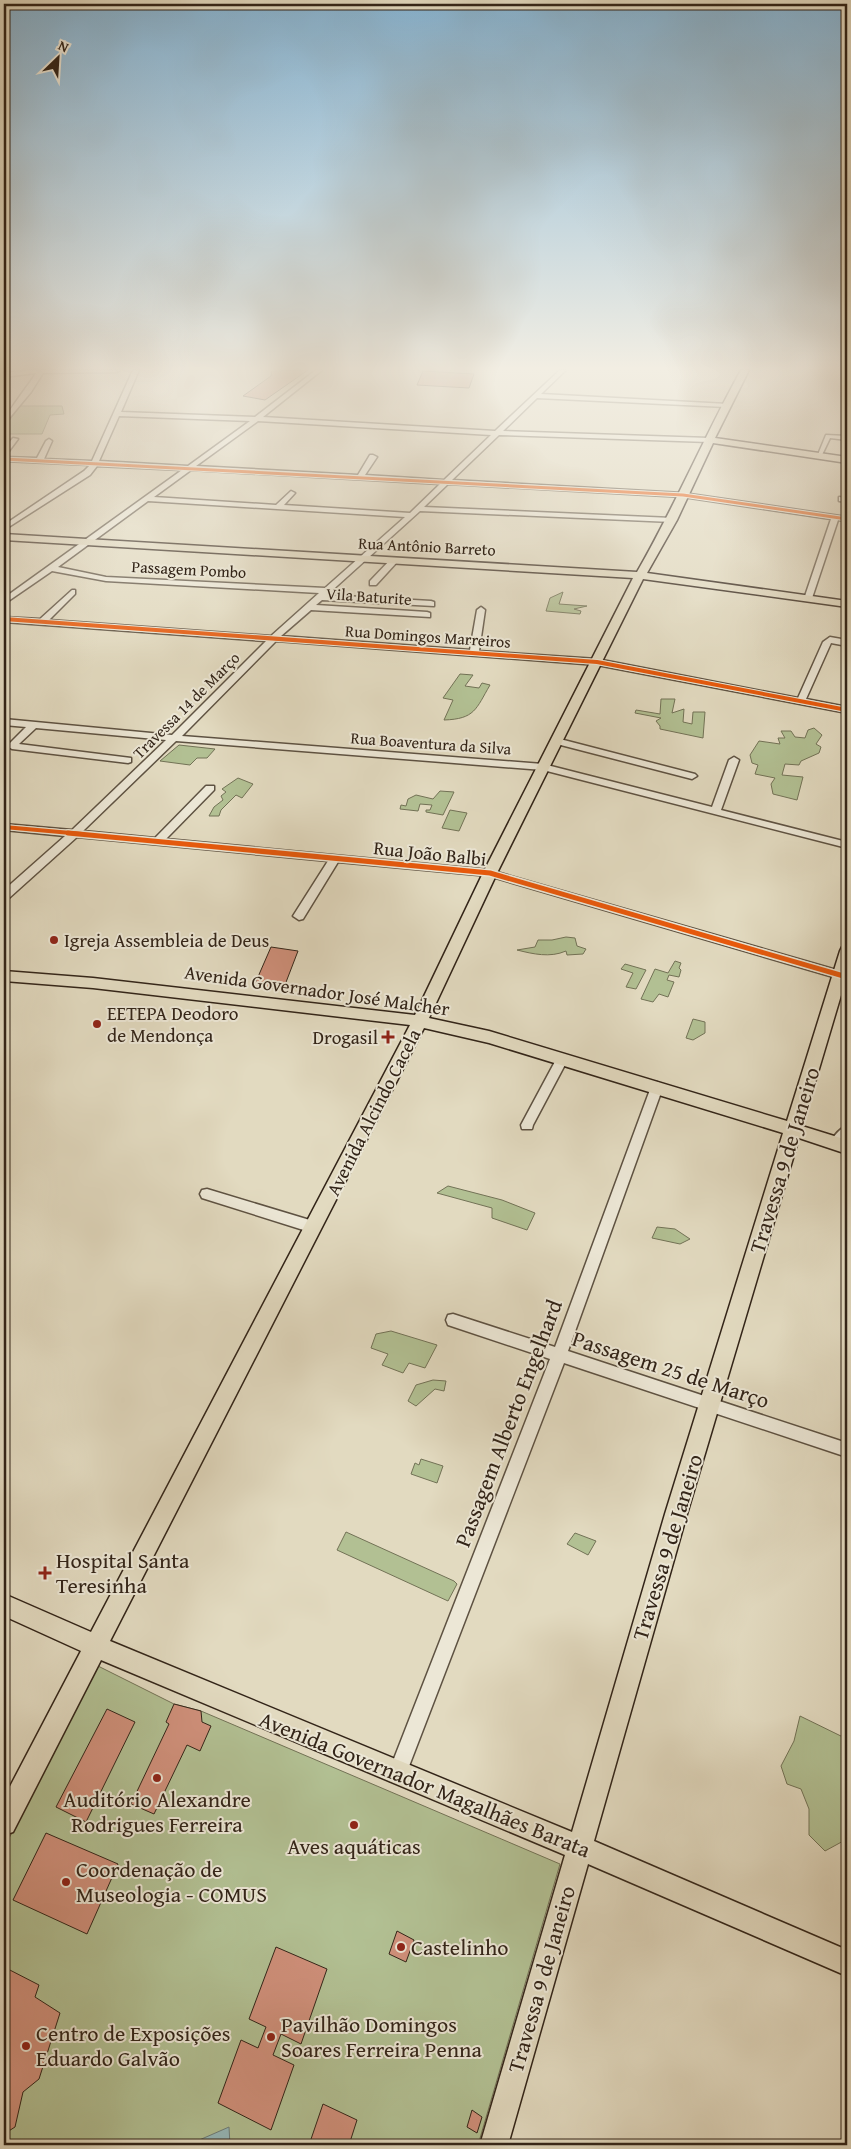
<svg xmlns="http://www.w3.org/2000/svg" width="851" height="2149" viewBox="0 0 851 2149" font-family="'Gentium Book Plus',serif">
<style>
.green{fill:#b2c093;stroke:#727256}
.water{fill:#96b9ba;stroke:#6e7d79}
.building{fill:#d0907b;stroke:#322418}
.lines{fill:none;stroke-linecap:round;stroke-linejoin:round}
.minor-casing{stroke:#5e5242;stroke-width:3}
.major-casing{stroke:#322418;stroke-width:3}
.minor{fill:#ece7d6;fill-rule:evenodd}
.major{fill:#e2dac0;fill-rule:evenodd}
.cycleway-far2-casing{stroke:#ece7d6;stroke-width:5}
.cycleway-far1-casing{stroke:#ece7d6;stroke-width:6}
.cycleway-casing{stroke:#ece7d6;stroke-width:8}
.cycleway-far2{stroke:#e8590c;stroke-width:3}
.cycleway-far1{stroke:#e8590c;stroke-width:4}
.cycleway{stroke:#e8590c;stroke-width:5}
.poi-dot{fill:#8f2418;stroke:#ece7d6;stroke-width:2}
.labels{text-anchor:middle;stroke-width:4;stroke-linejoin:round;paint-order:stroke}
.far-street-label{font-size:16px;fill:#322418;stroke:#ece7d6}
.street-label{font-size:19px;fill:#322418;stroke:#ece7d6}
.poi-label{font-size:19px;fill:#322418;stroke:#ece7d6;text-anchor:start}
.near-street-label{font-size:22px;fill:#322418;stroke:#ece7d6}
.near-poi-label{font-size:22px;fill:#322418;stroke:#ece7d6;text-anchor:start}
</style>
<rect width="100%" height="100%" fill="#e2dac0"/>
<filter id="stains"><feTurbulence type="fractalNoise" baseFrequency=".004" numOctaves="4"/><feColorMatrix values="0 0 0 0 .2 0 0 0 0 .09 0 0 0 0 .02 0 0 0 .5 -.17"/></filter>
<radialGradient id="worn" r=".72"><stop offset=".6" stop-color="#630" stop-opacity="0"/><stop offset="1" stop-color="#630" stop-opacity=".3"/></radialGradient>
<path class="green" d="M20 406H62L64 414 50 415 42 434H4V428Z
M563 592 559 604 587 606 574 609 581 611 580 614 546 611 550 598Z
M460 674 473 675 465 686 479 688 482 683 490 685C476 709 475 719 444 720L453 700 443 698Z
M661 699H675L672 713 684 709 683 722 692 724 693 712H705L703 738 660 729V726L656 721 661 718 635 713 636 710 660 714Z
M814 728 822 735 816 744 821 747 819 753 801 761 799 765 785 764 782 775 803 777 797 800 773 794 771 784 775 778 755 774 758 765 752 763 750 755 759 741 780 744 778 738H785L781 731H791L795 737 805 738 808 730Z
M179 745 215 749 207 758H197L190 765 160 761Z
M238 778 253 784 242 798 236 795 221 810 219 816H209L214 807 223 800 221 796 226 792 222 789Z
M440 791 454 792 443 815 426 812V810H430L432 805 420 804 418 811 400 809 401 805 406 806 408 799 416 795 433 799Z
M450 810 467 813 459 831 442 828Z
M566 937 575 938 577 946 586 949 583 954 567 955 566 951C550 958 533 954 517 950L535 947 538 940H552Z
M675 961 681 963 679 968 681 970 679 977 669 975 667 980 674 982 668 997 659 994 653 1002 641 999 655 969 668 973Z
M625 964 646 970 636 989 626 987 633 973 621 969Z
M693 1019 705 1022V1033L693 1040 686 1038Z
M448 1186 502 1200 535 1213 527 1230 492 1218V1208L437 1193Z
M657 1227 675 1229 690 1239 680 1244 652 1238Z
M391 1331 437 1345 425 1368 409 1363 403 1373 382 1365 388 1354 371 1348 376 1334Z
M433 1380 446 1381 444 1391 435 1389 416 1406 408 1401 416 1385Z
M421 1459 443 1466 437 1483 411 1474 415 1463 419 1465Z
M346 1532 454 1581 457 1584 448 1601 337 1550Z
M575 1533 596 1541 588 1555 567 1544Z
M98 1666 174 1704 201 1711 560 1864 478 2145H4V1848Z
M800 1716 847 1739V1839L825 1851 809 1835V1809L801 1789 787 1784 781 1766 794 1741Z"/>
<path class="water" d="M229 2127 230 2145H197V2141Z"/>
<path class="building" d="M308 370 265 400 243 396 271 376 272 371Z
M423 371 474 374 469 388 417 385Z
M271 947 298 951 283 990 254 986Z
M174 1704 201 1711 202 1722 211 1726 200 1751 187 1745 154 1814 131 1804 169 1724 166 1722Z
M107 1709 135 1722 86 1822 56 1807Z
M46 1833 118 1864 87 1934 13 1900Z
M397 1931 414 1940 406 1962 389 1954Z
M276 1947 327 1969 301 2044 281 2034 273 2055 294 2065 271 2130 218 2103 241 2040 258 2048 266 2027 249 2019Z
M4 1967 39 1985 35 1997 60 2013 39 2079 23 2092 15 2127 4 2134Z
M323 2104 357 2120 349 2145H309Z
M472 2110 482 2117 477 2133 467 2127Z"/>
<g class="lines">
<defs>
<path id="minor" d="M36 370H120L117 372 43 373 31 392 6 422 4 423C4 415 30 384 36 373L4 377V373Z
M133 370H139L121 412 255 417 316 370H322L263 417 495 431 560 370H566L541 394 728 404 729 405 726 407 537 398 503 431 709 438 712 440 709 442 499 435 452 480 683 493 847 517V521L838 520 811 601 804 599 831 519 683 497 448 484 424 507 672 518 676 520 672 522 420 511 327 595 431 601 434 602V606L322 600 316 605 427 612 430 613V617L311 610 281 636 470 650 477 610 481 607 485 610 479 651 597 659 798 698 823 642 830 637 847 640V646L831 643 806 699 847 707V713L597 665 276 641 182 736 543 764 712 807 729 760 734 757 739 760 721 810 847 842V848L543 770 176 741 83 831 155 838 206 786H214V790L166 839 490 870 847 973V981L489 876 338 862 303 919 299 920 293 916 328 861 77 837 8 899H4V890L65 836 4 830V824L72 830 166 740 36 728 19 744 131 758V762L128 763 12 749 7 746 26 727 4 725V719L172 735 266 641 4 622V617L40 619 72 590H75V594L49 620 271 636 319 593 106 581 52 571 4 604V598L182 470 97 466 90 475 4 530V525L84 471 90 465 4 461V457L37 458 46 441 49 439 52 441 44 459 92 461ZM119 416 250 421 188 466 99 461ZM258 421 491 435 444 480 365 475 377 457 373 455H370L358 475 196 466ZM191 470 440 484 410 513 284 505 295 493 291 491 276 505 154 497ZM148 501 405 517 325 588 106 577 58 567Z
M826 435 847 436V440L830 438 821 457H817Z
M13 438 18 439 6 455 4 456V449Z
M839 497 847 498V502L839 501Z
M391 559 398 561 376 585H370V581Z
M556 738 695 774 697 776 692 779 553 743V739Z
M562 1054 568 1059 533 1125 532 1129H522L521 1125 558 1056Z
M657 1082 661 1084 663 1087 568 1351 847 1443V1457L564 1363 406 1774 404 1781 397 1783 390 1781 388 1774 550 1359 448 1325 446 1320 448 1315 453 1314 555 1347 651 1087 653 1084Z
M847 1126V1140L841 1148H831L829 1144C833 1137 840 1128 847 1126Z
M207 1189 313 1221 318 1223 320 1227 318 1231 313 1233 202 1198 200 1194 202 1190Z"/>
<path id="major" d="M741 370H749L715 438 847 457V463L713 443 677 520 647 573 847 601V607L643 579 497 873 429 1018 489 1031 787 1121 840 951 842 947 847 946V975L802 1126 847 1140V1154L799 1138 687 1514 594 1841 847 1950V1976L588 1864 508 2145H480L565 1855 101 1660 13 1832 4 1835V1798L81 1651 4 1616V1594L91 1632 410 1025 93 988 4 981V971L93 978 415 1015 483 873 633 578 4 540V534L637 572C675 506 704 437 741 370ZM424 1028 489 1043 783 1133 665 1514 572 1832 110 1641Z"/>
</defs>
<use href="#minor" class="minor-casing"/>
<use href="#major" class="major-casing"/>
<use href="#minor" class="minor"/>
<use href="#major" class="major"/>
<defs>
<path id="cycleway-far2" d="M4 459 683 495 847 519"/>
<path id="cycleway-far1" d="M4 619 597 662 847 710
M4 827 82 834"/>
<path id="cycleway" d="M68 833 490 873 847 977"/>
</defs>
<use href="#cycleway-far2" class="cycleway-far2-casing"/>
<use href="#cycleway-far1" class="cycleway-far1-casing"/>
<use href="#cycleway" class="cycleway-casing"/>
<use href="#cycleway-far2" class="cycleway-far2"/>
<use href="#cycleway-far1" class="cycleway-far1"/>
<use href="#cycleway" class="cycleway"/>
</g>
<linearGradient id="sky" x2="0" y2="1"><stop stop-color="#87b6d6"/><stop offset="0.55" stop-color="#f2eee3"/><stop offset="1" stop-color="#f2eee3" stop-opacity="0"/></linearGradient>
<rect width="851" height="670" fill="url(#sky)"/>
<g class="poi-dot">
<circle cx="54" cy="940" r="5"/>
<circle cx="97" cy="1024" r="5"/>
<path d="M385.5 1029.5h5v5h5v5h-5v5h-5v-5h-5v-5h5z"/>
<path d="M42.5 1565.5h5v5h5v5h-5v5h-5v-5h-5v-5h5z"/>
<circle cx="157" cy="1778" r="5"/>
<circle cx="354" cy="1825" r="5"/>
<circle cx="66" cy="1882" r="5"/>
<circle cx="401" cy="1947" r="5"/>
<circle cx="271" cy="2037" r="5"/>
<circle cx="26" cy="2046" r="5"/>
</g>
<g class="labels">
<g class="far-street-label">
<text transform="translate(427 546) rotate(3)" y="6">Rua Antônio Barreto</text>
<text transform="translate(189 569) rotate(3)" y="6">Passagem Pombo</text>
<text transform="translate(369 596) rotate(4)" y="6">Vila Baturite</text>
<text transform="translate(428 636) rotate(4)" y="6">Rua Domingos Marreiros</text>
<text transform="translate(186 705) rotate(-45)" y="6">Travessa 14 de Março</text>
<text transform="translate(431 743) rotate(4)" y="6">Rua Boaventura da Silva</text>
</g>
<g class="street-label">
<text transform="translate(430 853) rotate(6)" y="7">Rua João Balbi</text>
<text transform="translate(317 990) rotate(8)" y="7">Avenida Governador José Malcher</text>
<text transform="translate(373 1112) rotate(-63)" y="7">Avenida Alcindo Cacela</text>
</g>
<g class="poi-label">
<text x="64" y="947">Igreja Assembleia de Deus</text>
<text x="107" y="1020">EETEPA Deodoro<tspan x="107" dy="22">de Mendonça</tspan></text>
<text x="378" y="1044" text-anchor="end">Drogasil</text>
</g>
<g class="near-street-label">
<text transform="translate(784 1160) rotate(-73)" y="8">Travessa 9 de Janeiro</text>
<text transform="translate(671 1369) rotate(18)" y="8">Passagem 25 de Março</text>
<text transform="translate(508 1423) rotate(-69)" y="8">Passagem Alberto Engelhard</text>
<text transform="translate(667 1547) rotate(-73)" y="8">Travessa 9 de Janeiro</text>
<text transform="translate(425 1784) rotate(22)" y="8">Avenida Governador Magalhães Barata</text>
<text transform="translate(541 1979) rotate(-74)" y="8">Travessa 9 de Janeiro</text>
</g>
<g class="near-poi-label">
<text x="56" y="1568">Hospital Santa<tspan x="56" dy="25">Teresinha</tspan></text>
<text x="157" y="1807" text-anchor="middle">Auditório Alexandre<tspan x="157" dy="25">Rodrigues Ferreira</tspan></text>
<text x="354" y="1854" text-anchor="middle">Aves aquáticas</text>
<text x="76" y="1877">Coordenação de<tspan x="76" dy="25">Museologia - COMUS</tspan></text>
<text x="411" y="1955">Castelinho</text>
<text x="281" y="2032">Pavilhão Domingos<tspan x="281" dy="25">Soares Ferreira Penna</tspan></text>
<text x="36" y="2041">Centro de Exposições<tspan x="36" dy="25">Eduardo Galvão</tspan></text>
</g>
</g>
<rect width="851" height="2149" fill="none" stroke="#e2dac0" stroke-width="20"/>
<rect x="5" y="5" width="841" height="2139" fill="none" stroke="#322418" stroke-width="2.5"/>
<rect x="10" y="10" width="831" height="2129" fill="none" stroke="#322418"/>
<g transform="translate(58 58) rotate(25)" stroke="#ece7d6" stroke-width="4" paint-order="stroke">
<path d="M0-4L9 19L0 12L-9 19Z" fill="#322418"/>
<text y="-8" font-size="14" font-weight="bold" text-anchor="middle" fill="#322418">N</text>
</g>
<rect width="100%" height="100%" filter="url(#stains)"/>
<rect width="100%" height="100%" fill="url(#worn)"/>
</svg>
